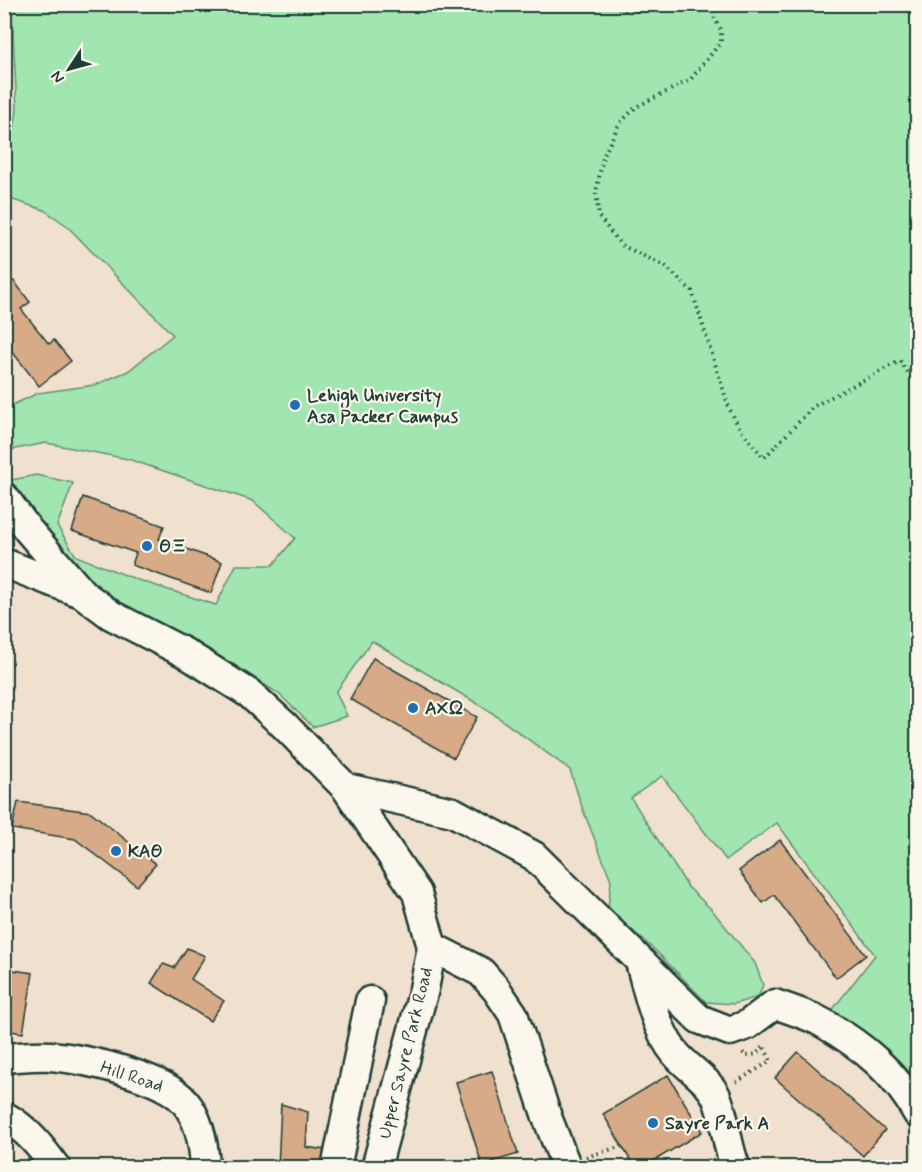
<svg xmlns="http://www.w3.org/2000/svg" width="922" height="1172" viewBox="0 0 922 1172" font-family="Mynerve,sans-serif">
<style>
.built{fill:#f0e0ce}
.green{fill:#a1e5b0;stroke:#609172;stroke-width:1.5}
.building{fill:#d7aa88;stroke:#1f3d34;stroke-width:1.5}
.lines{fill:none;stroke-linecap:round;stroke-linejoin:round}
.minor-casing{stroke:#1f3d34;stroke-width:33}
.path{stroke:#1f3d34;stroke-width:4;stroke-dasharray:1.5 4.5;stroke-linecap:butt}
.minor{stroke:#fbf7ec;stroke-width:28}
.poi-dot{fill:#1f6fb2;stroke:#fbf7ec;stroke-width:2}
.labels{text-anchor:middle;stroke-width:4.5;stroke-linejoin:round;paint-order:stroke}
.poi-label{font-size:18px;font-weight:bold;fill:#1f3d34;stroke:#fbf7ec;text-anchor:start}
.street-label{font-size:18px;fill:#1f3d34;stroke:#fbf7ec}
</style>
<rect width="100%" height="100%" fill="#fbf7ec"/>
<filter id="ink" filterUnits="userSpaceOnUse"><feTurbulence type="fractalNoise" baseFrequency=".0167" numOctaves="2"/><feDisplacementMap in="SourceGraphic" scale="12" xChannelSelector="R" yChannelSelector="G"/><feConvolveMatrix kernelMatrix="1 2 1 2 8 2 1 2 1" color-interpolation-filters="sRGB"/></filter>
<g filter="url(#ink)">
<path class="built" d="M5 5 917 910V1167L5 1168Z"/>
<path class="green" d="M5 5H917V1079L881 1046 830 1013 875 955 777 823 726 860 662 776 631 798 688 887 712 910 755 963 763 985 758 997 734 1004 706 1002 656 951 608 909 611 880 583 810 570 770 488 710 372 641 336 692 347 716 313 727 279 694 233 664 140 615 92 585 53 541 7 481 36 475 73 483 57 526 76 556 138 580 216 605 236 565H273L295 538 253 501 128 459 46 443 5 451 4 409 38 393 95 385 128 371 173 335 66 225 44 210 10 199 9 159 17 110 12 13 5 11Z"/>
<path class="building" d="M14 281 30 302 21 309 49 344 54 340 71 361 39 386 4 341V288Z
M83 497 164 526 159 539 222 562 211 593 132 565 136 553 72 531Z
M373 658 477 717 454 758 350 699Z
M18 802 91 812 156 864 137 886 75 839 12 829Z
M780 840 866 955 836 978 774 895 763 903 739 871Z
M187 948 205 956 191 979 224 1001 210 1021 151 983 163 964 174 968Z
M6 969 33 973 23 1033 4 1030Z
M798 1052 885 1130 863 1156 775 1078Z
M492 1071 518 1154 482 1165 456 1082Z
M668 1075 702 1132 642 1168H635L603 1114Z
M281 1104 308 1112 306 1147 325 1150 323 1167 307 1164V1168H278Z"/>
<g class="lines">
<defs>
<path id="minor" d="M4 497 28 530 83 594 111 615 185 653 250 694 285 726 346 788 417 893 432 947 424 989 376 1168
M4 563 78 592
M346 788 453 812 534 856 699 1019 730 1031 747 1025 775 1004C791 1010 809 1015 823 1023 863 1046 896 1073 918 1114
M432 947 481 972 496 989 513 1014 547 1117 567 1168
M640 962C648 991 655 1028 675 1053 687 1068 707 1078 716 1096 726 1119 726 1145 736 1168
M4 1058C20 1057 36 1055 51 1056 85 1059 163 1076 185 1102 200 1120 204 1145 205 1168
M4 1116C26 1128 42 1148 56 1168
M336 1168 370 1001"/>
</defs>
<use href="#minor" class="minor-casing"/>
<path class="path" d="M607 4C628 15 653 11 675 4
M696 4 710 9 721 30V42L690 80 636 107 619 124 603 157 596 192 599 217 621 245 665 266 692 291 729 408 740 429 764 458 814 406 900 361 918 386
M736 1082 771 1061 763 1045 757 1054 746 1056 741 1051
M586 1157 622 1146
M848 1168 876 1161 884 1168"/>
<use href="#minor" class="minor"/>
</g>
</g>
<g class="poi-dot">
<circle cx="295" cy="405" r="6"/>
<circle cx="147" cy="546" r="6"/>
<circle cx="413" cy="708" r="6"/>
<circle cx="116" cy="851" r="6"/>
<circle cx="653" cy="1123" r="6"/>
</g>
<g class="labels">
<g class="poi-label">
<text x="307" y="401">Lehigh University<tspan x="307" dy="21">Asa Packer Campus</tspan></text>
<text x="159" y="552">ΘΞ</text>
<text x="425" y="714">ΑΧΩ</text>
<text x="128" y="857">ΚΑΘ</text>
<text x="665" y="1129">Sayre Park A</text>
</g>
<g class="street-label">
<text transform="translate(405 1053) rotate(-76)" y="6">Upper Sayre Park Road</text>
<text transform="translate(132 1076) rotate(18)" y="6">Hill Road</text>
</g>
</g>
<rect width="922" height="1172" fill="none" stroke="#fbf7ec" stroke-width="24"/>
<rect x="12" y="12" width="898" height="1148" fill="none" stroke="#1f3d34" stroke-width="2" filter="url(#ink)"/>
<g transform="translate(69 69) rotate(234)" stroke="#fbf7ec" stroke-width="4.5" paint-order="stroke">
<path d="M0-4.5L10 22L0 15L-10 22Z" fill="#1f3d34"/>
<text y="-9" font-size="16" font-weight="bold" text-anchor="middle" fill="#1f3d34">N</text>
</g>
</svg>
